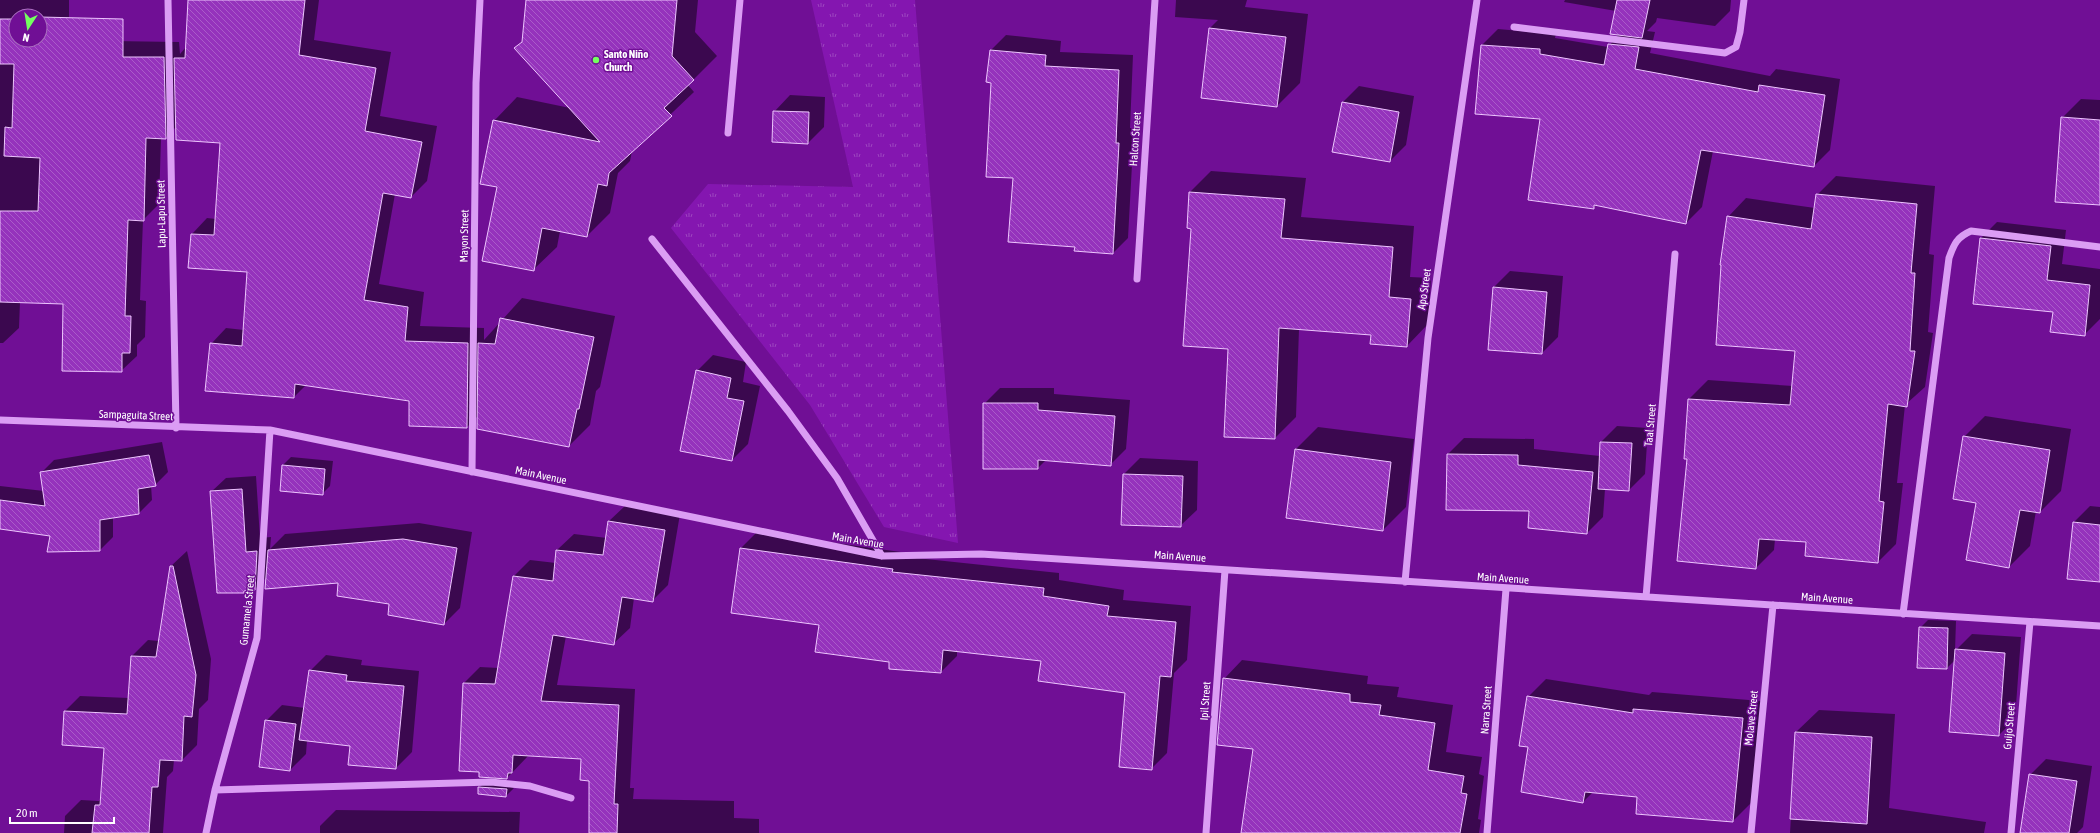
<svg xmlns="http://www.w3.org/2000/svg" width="2100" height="833" viewBox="0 0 2100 833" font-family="'Asap Condensed',sans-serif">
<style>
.grass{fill:url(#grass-tufts)}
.shadow{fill:#0007;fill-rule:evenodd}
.building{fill:url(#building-back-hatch);stroke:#edc5fe}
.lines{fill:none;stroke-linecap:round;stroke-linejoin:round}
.minor{stroke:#db9df4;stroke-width:7}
.poi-dot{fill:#74ff60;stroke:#700f95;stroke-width:1.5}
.labels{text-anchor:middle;stroke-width:3;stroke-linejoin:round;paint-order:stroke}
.poi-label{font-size:11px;font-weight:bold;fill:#fff;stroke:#700f95;text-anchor:start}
.street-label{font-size:11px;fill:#fff;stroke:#700f95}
</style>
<defs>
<pattern id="grass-tufts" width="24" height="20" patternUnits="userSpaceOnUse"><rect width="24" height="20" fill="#8416b0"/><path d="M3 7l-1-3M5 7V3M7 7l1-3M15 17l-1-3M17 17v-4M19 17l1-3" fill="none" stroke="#9d45c0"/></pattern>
<pattern id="building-back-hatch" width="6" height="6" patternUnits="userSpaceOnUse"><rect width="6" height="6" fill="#9533bc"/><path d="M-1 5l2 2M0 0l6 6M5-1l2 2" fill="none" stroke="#aa5cc9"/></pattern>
</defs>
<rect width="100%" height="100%" fill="#700f95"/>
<path class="grass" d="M811 0H915L958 543 884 527 810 405 671 228 708 184 853 187Z"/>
<path class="shadow" d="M0 0H69V37L112 41 179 42 180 54 186 47 189 0H319L314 40 391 52 380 116 437 126 427 181 411 197 395 194 379 284 424 292 420 326 484 328V340L522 298 615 316 600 387 596 391 590 425 569 446 479 415 467 427 410 425V400L307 384 294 397 211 344 226 328 244 330 248 271 192 234 207 218 216 219 221 142 176 127 165 138H161L159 204 143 220 140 300 146 301 145 337 137 345V356L121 371 64 303 20 302 19 328 3 343H0ZM16 16H40V40H16Z
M527 0H698L695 32 717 56 688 85 694 92 632 151 630 161 618 173 610 213 587 236 560 231 557 247 533 270 498 187 494 121 517 97 570 108 523 41Z
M1176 0H1247L1245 7 1308 14 1300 83 1277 106 1210 28 1218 20 1175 17Z
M1565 0H1731L1730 11 1715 26 1657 18 1656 22 1647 31 1655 32 1650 53 1770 76 1776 69 1840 79 1830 150 1814 166 1713 151 1702 207 1686 223 1597 204 1593 208 1541 119 1477 113 1482 45 1498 29 1556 34 1555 38 1608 47 1619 34 1616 11 1564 2Z
M1006 35 1061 41 1060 52 1133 55 1130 128H1134L1128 238 1113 253 1076 246 1014 177 992 82 988 81 991 50Z
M1359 86 1414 96 1406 145 1390 161 1334 151 1343 102Z
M790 95 825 97 824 127 808 143 774 112Z
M2081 99 2100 100V204L2062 118Z
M1211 171 1306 178 1301 217 1414 226 1410 277 1431 278 1428 324 1407 346 1372 334 1299 329 1296 417 1275 438 1229 348 1192 228 1190 192Z
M1836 176 1935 186 1929 254 1934 255 1928 332 1933 333 1925 387 1905 405 1897 483H1903L1896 544 1878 562 1807 541 1775 539 1774 550 1756 568 1688 458 1689 399 1708 380 1793 386 1796 350 1728 217 1746 198 1815 208 1817 195Z
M1997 222 2066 230 2062 264 2100 269V319L2084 335 2054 311 1981 238Z
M1510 271 1563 276 1558 337 1542 353 1494 287Z
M713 355 746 362 743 382 760 386 748 444 732 460 697 371Z
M1000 388H1054V394L1130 400 1126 449 1110 465 1046 460 1038 468 984 404Z
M1985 416 2071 429 2061 491 2040 512 2036 511 2030 546 2009 567 1977 502 1964 437Z
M1617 426 1648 428 1645 474 1629 490 1605 489 1603 517 1587 533 1531 510 1447 509 1448 454 1464 438 1534 439V449L1600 456 1601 442Z
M1318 427 1414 439 1406 507 1383 530 1295 450Z
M162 442 168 472 155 485H151L152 500 139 513 113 517V537L100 550 48 551 51 536 0 528V486L44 491 41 473 54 460Z
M291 457 333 461 330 486 322 494 283 465Z
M1140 458 1198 461 1197 510 1180 526 1124 474Z
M256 476 260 538 271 537 270 549 285 534 419 523 472 532 460 608 444 624 339 582 267 577 255 589 245 590 243 592 211 492 226 478Z
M626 505 680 514 668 585 652 601 634 598 630 628 613 644 566 636 557 685 635 689 630 788H634L633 799 734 801V818L759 819V833H590V780L582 758 528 756 507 778 480 771 464 683 480 667 499 668 514 576 530 560 556 563 557 550 574 534 607 538 609 521Z
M2090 506 2100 507V581L2074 522Z
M757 532 908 553 907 557 1059 573V580L1124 590 1123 600 1191 606 1187 660 1174 673 1167 753 1151 769 1126 692 1042 661 957 651V656L941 672 890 661 820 624 741 548Z
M187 551 211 659 208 700 199 709 197 745 182 760H174L173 771 167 777 163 833H64L65 816 81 800 99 801 101 799 105 747 65 711 80 696 129 698 132 656 148 640 159 641 171 566Z
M1928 620 1956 621 1955 651 1972 634 2021 637 2015 719 1999 735 1956 659 1947 668 1920 628Z
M326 655 362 660 361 665 419 671 412 752 396 768 351 745 307 740 306 754 290 770 266 721 282 705 305 708 310 671Z
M1242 660 1368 676 1367 684 1399 687 1397 697 1453 705 1446 752 1482 757 1479 774 1484 776 1478 819 1481 820 1479 833H1242L1254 749 1224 679Z
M1546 679 1649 695 1652 692 1761 701 1751 803 1733 821 1638 796 1593 792 1583 802 1529 746 1528 697Z
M1819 710 1895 714 1889 808 1986 822 1984 833H1790L1796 732Z
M2046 759 2092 766 2083 827 2077 833H2021L2030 775Z
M487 780 514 788 506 796 479 788Z
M336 810 520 812 519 833H320V826Z"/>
<path class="building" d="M188 0H305L299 55 376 68 365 131 422 142 411 198 383 193 364 300 408 307 405 341 468 343 467 428 409 426V401L295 384 294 398 205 391 210 343 242 346 247 272 188 268 191 234 214 235 220 143 176 140 174 58H185Z
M526 0H677L672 56 694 80 664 108 672 116 609 173 607 186 598 184 587 237 542 228 534 271 482 261 497 187 480 184 493 120 600 142 514 48 522 42Z
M1617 0H1650L1642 38 1610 34Z
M15 16H19H16V40H40V17L123 19V57H164L166 139 146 138 144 221 128 220 125 316H131L130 353H122V372L62 371 63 304 0 302V211H38L40 158 4 156 5 127 12 128 14 64H0V19H15Z
M1209 28 1286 37 1277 107 1201 98Z
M1608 44 1639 47 1635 69 1758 92 1759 85 1825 95 1814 167 1701 150 1686 224 1594 205V209L1528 200 1540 119 1475 114 1481 45 1540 49V54L1604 65Z
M990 50 1046 55 1045 66 1119 70 1116 143H1119L1113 254 1074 251 1075 247 1008 242 1013 178 986 177 991 83 986 82Z
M1342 102 1399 112 1390 162 1332 152Z
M773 111 809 112 808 144 772 142Z
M2061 117 2100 120V205L2055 202Z
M1189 192 1285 199 1281 238 1393 247 1389 297 1411 299 1407 347 1370 344 1371 335 1279 328 1275 439 1224 437 1228 349 1183 346 1191 229 1187 228Z
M1816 194 1917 204 1911 273H1915L1910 351H1915L1907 407 1888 404 1879 501 1884 502 1878 563 1805 556 1806 542 1759 539 1756 569 1677 561 1687 459H1684L1688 399 1790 405 1795 351 1716 345 1721 265H1720L1727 216 1811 229Z
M1980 238 2051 246 2047 280 2090 285 2085 336 2050 332 2053 312 1973 304Z
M1493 287 1547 292 1542 354 1488 350Z
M500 318 594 337 579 409H577L569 447 477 429 478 343 495 344Z
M696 370 731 378 727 398 744 401 732 461 680 451Z
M983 403H1038V410L1115 416 1111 466 1038 460V469H983Z
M1963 436 2050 450 2040 513 2020 510 2009 568 1966 560 1976 503 1953 499Z
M1600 442 1632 443 1629 491 1598 489Z
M1295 449 1391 462 1383 531 1286 518Z
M1447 454 1518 455V465L1593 472 1587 534 1528 528 1529 511 1446 510Z
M149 455 156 486 138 489 139 514 100 520V551L47 552 50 536 0 529V500L45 506 40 472Z
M282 465 325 469 323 495 280 491Z
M1123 474 1183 476 1181 527 1121 525Z
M242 489 246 552 257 551 255 590 244 591V593H217L210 491Z
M608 521 665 530 653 602 622 597 614 645 553 635 541 701 619 705 614 804H618L617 833H589V781L580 780 581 759 513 755 512 773H508L507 779 479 777V772L459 771 463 683 495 684 513 576 553 581 556 550 603 555Z
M2073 522 2100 525V582L2067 579Z
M403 539 457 548 444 625 388 615 389 604 337 596 338 583 265 589 268 550Z
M740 548 893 569 892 572 1044 588 1043 596 1109 606 1107 616 1176 622 1171 677 1160 676 1152 770 1119 767 1125 693 1038 681 1041 661 943 650 941 673 889 669V662L815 652 819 625 731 613Z
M170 566H173L196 675 192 717 184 716 182 761 160 760 158 787H152L149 833H92L95 805H100L104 748 62 745 64 711 127 714 131 656 156 657Z
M1919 627 1948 628 1947 669 1917 668Z
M1955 649 2005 653 1999 736 1949 732Z
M309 670 347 675 346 681 404 686 396 769 348 765 350 746 299 740Z
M1223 678 1350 694V702L1381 705 1379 715 1435 723 1428 770 1464 776 1461 793 1467 794 1460 833H1241L1253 749 1217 745Z
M1527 696 1633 713V709L1743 718 1733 822 1636 814 1637 797 1585 792 1583 803 1521 792 1528 747 1519 746Z
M265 720 296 724 290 771 259 767Z
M1795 732 1872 737 1867 824 1790 819Z
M2029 774 2077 781 2069 833H2020Z
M478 787 507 789 506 797 478 794Z"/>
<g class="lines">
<path class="minor" d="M168 0 176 428
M1514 27 1725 53 1736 47 1740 32 1744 0
M728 133 740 0
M652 239 788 411 837 478 882 556
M1137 279 1155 0
M0 420 270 430 882 556 981 554 2100 626
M472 472 476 83 480 0
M1405 582 1428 338 1477 0
M1646 597 1675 254
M1903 614 1949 258C1954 244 1957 237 1971 231L2100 247
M215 790 491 782 530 786 571 798
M206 833 215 790 257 638 270 430
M1206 833 1225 570
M1487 833 1506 589
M1751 833 1773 605
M2011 833 2030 622"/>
</g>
<circle class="poi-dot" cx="596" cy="60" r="4"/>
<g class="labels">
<g class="poi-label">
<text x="604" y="58">Santo Niño<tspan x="604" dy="13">Church</tspan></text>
</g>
<g class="street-label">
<text transform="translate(1135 139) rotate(-86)" y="4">Halcon Street</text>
<text transform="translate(161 214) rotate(-91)" y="4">Lapu-Lapu Street</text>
<text transform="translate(464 236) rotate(-89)" y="4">Mayon Street</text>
<text transform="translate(1424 289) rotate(-82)" y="4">Apo Street</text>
<text transform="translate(136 415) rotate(2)" y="4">Sampaguita Street</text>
<text transform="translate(1650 425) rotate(-85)" y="4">Taal Street</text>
<text transform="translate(541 475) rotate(12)" y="4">Main Avenue</text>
<text transform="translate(858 540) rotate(10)" y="4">Main Avenue</text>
<text transform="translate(1180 556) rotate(4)" y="4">Main Avenue</text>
<text transform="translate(1503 578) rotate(4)" y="4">Main Avenue</text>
<text transform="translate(1827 598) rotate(4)" y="4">Main Avenue</text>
<text transform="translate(247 610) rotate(-84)" y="4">Gumamela Street</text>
<text transform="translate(1205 701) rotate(-86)" y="4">Ipil Street</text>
<text transform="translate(1486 710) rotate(-86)" y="4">Narra Street</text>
<text transform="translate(1751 718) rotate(-84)" y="4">Molave Street</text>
<text transform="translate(2009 726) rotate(-85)" y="4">Guijo Street</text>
</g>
</g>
<g transform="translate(28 28) rotate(192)"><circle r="19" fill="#700f95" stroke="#a96fbf"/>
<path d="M0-3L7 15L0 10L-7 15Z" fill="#74ff60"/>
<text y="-6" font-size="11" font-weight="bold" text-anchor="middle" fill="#ffffff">N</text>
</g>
<path d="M10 817v6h104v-6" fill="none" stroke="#ffffff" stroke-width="2"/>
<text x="16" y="817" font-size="12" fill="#ffffff" stroke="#700f95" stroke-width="3" paint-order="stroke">20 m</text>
</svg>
